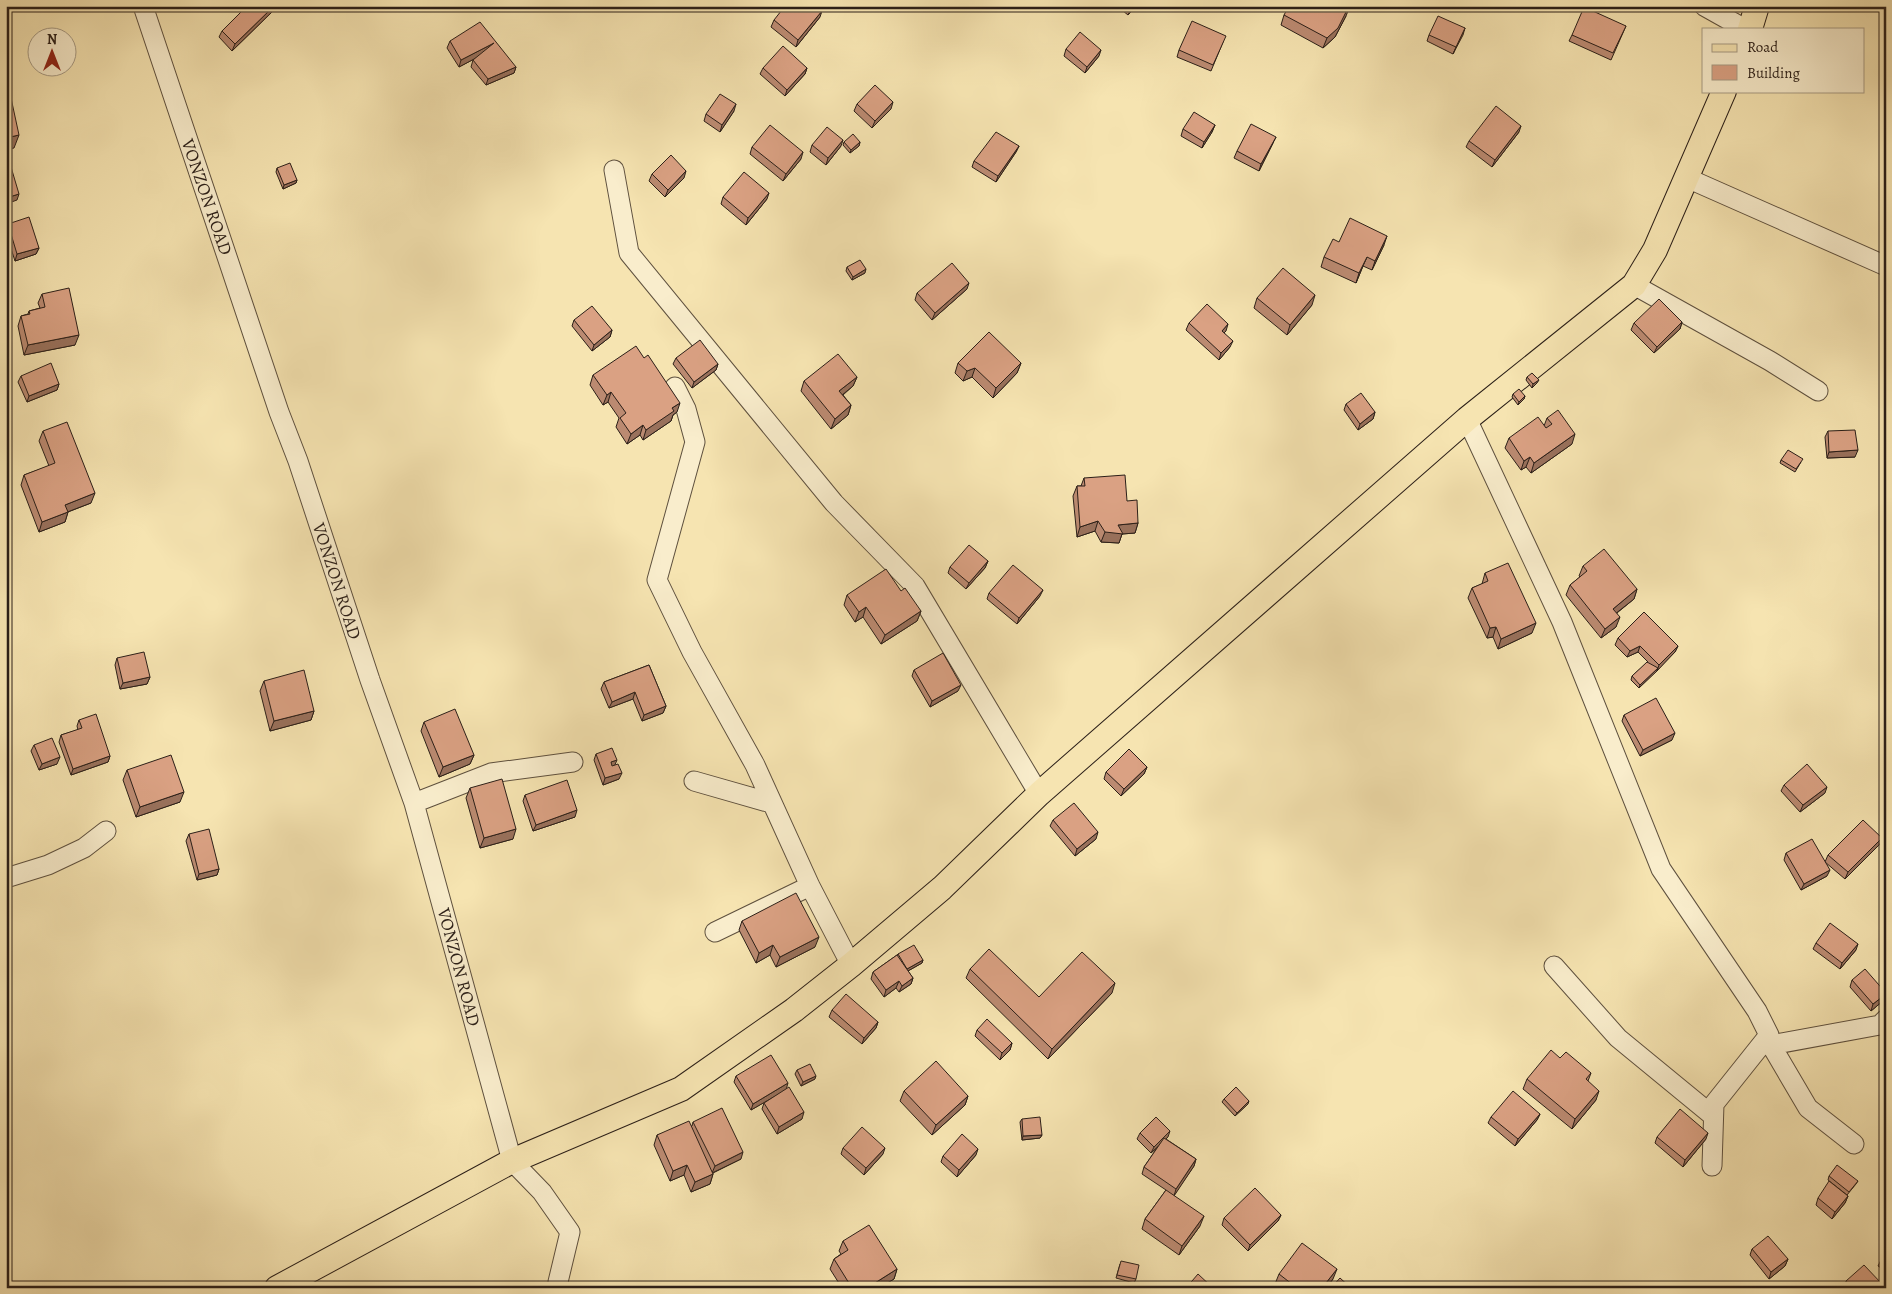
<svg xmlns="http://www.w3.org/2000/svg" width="1892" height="1294" viewBox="0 0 1892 1294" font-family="Alegreya,serif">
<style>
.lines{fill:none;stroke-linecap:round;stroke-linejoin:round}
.minor-casing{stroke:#5e503e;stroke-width:21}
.major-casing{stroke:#2b1f18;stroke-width:26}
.minor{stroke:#f9edcc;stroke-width:19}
.major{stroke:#f6e4b1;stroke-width:24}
.wall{fill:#bb8a71;stroke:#2b1f18}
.shaded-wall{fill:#99715c;stroke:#2b1f18}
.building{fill:#daa183;stroke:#2b1f18}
.labels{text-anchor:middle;stroke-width:4.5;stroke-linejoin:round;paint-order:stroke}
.street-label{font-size:18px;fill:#2b1f18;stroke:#f9edcc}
</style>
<rect width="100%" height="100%" fill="#f6e4b1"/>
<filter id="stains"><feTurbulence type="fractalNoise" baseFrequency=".004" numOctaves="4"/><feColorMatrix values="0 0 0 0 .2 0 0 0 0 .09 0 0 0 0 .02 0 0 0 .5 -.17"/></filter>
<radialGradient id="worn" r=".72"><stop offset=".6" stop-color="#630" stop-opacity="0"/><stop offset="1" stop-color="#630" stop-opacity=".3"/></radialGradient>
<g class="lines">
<defs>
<path id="minor" d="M143 6 279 412 298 461 370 680 414 803 512 1161 542 1192 570 1232 558 1282 559 1288
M1704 6 1745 29
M614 170 629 253 834 503 915 586 1039 794
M1687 178 1886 266
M1634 285 1770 361 1818 391
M675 387 686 409 695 442 657 580 692 652 755 765 810 886 851 965
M1467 419 1562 622 1661 869 1757 1011 1769 1035 1771 1045 1808 1108 1854 1144
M694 781 771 803
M414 803 491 773 573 762
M6 878 48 865 84 848 106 831
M715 932 810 886
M1554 966 1618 1038 1713 1116
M1771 1045 1880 1025 1886 1019
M1712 1166 1714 1104 1769 1035"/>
<path id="major" d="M1750 29 1757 6
M277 1288 512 1161 681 1089 794 1010 851 965 942 888 1039 794 1467 419 1634 285 1655 250 1724 91"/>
</defs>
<use href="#minor" class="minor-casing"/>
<use href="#major" class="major-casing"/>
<use href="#minor" class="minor"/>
<use href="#major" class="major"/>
</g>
<path class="wall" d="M244 6H277L276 8 232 51 219 37 222 31 245 8Z
M1117 6H1136L1128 15Z
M1284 15 1346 16 1335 37 1323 48 1281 25Z
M820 17 796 47 771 27 774 20Z
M1626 26 1611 60 1569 41 1572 35Z
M1465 28 1453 54 1427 41 1429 35Z
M450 41 516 67 514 73 486 85 471 67 473 60 476 58 459 67 447 48Z
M1223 42 1211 71 1177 57 1179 50Z
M1066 49 1099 56 1085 73 1064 56Z
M763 68H807L805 74 785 96 760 74Z
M857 104 891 109 872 128 854 111Z
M734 111 720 132 704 121 706 114Z
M1215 125 1212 132 1202 148 1181 136 1183 129Z
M1519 132 1492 167 1466 147 1469 141Z
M844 142H860L859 146 850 153 843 145Z
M1273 143 1259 171 1234 158 1237 151Z
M812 145 841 146 826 165 810 152Z
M1019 146 1016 152 996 182 972 167 974 161Z
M752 147 801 159 783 181 750 154Z
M277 168 297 180 296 183 283 189 276 172Z
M652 174 684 178 665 197 649 181Z
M723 197 767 199 746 225 721 204Z
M8 224 39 248 36 254 15 261 6 233V228Z
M1339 242 1384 245 1372 270 1363 266 1356 283 1321 267 1324 257Z
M847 267 865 273 852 280 846 271Z
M967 289 932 320 915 300 917 293Z
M42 294 75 345 24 355 18 326 21 316 28 314 29 311 40 308 38 303Z
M1257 298 1312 305 1287 335 1254 308Z
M574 320 612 330 610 337 592 351 572 326Z
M1682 322 1680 329 1654 353 1631 330 1634 323Z
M1189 323 1226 331 1224 332 1230 347 1219 360 1186 330Z
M676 358 718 364 716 370 692 388 673 364Z
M958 363H1021L1017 373 993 398 972 377 963 381 955 373Z
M593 375 677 412 673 415 671 421 643 440 640 435 627 444 616 427 619 418 608 402 603 405 590 385Z
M21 376 59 384 57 390 27 402 18 382Z
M857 377 853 386 843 395 851 405 848 415 831 429 801 391 804 381Z
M1527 377 1537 383 1532 388 1526 380Z
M1513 394 1525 396 1524 399 1518 405 1512 397Z
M1346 404 1375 412 1373 419 1358 430 1344 410Z
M1547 418 1572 444 1531 473 1526 467 1521 470 1505 448 1509 438 1544 426Z
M43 431 91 503 68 512 65 522 39 532 21 485 24 475 49 466 39 441Z
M1828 431 1855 457 1827 458 1825 437Z
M1781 460 1801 462 1795 472 1780 463Z
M1084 478 1127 501 1138 523 1135 533 1122 534 1119 543 1101 542 1095 531 1077 537 1073 496 1077 486H1081Z
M988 561 985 568 966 589 948 573 950 567Z
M1583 566 1637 589 1634 599 1617 613 1616 627 1601 638 1566 595 1570 585 1580 577 1579 576Z
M1485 573 1532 633 1498 649 1493 637 1487 638 1468 598 1472 588 1482 584Z
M901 591 921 611 917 621 881 644 863 617 855 622 844 605 847 595Z
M989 593 1040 596 1017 624 987 599Z
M1618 638 1678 646 1675 652 1639 688 1631 680 1632 676 1648 662 1638 652 1627 657 1615 645Z
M117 658 150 677 147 684 120 689 115 665Z
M649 665 666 706 663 713 642 721 633 699 609 708 601 689 604 682Z
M914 670 958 691 930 707 912 676Z
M264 681 314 711 311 720 270 731 260 691Z
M1624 715 1672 740 1640 756 1622 721Z
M79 720 110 756 108 762 71 775 59 742 61 735 78 730 77 726Z
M424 722 474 755 470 764 439 777 421 731Z
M34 745 57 764 39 770 31 751Z
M596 754 615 765 619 779 603 785 594 760Z
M1147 767 1144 774 1121 796 1104 779 1106 772Z
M127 770 180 802 136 817 123 780Z
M1784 785 1825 793 1800 812 1781 791Z
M470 788 513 839 480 848 466 798Z
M525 795 575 817 533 831 523 801Z
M1053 820 1096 839 1075 856 1050 826Z
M189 834 219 869 217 875 197 880 186 841Z
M1880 844 1845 879 1825 862 1828 855Z
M1786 853 1827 876 1801 890 1784 860Z
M742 921 815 947 776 967 770 955 756 963 739 930Z
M1816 943 1856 950 1840 969 1813 949Z
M898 954 923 960 922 963 908 971 913 978 911 984 899 992 896 988 884 997 871 979 873 972 897 955Z
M970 969 1039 997 1112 993 1048 1059 966 978Z
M1852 980 1886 993 1884 1000 1871 1011 1850 987Z
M832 1010 878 1022 876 1028 862 1044 829 1017Z
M977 1030 1012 1043 1010 1050 1000 1060 975 1036Z
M1560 1058 1591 1073 1588 1081 1596 1100 1572 1129 1523 1089 1527 1079Z
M797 1070 815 1079 801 1086 795 1074Z
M736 1076 786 1089 802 1119 777 1134 762 1109 764 1103 777 1095 751 1110 734 1082Z
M904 1091 968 1096 965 1105 932 1135 900 1101Z
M1224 1099 1248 1104 1235 1116 1222 1102Z
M1540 1114 1537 1120 1515 1146 1488 1123 1491 1117Z
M1022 1119 1042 1135 1040 1138 1022 1140 1020 1122Z
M693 1122 741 1159 713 1173V1174L710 1184 691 1192 684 1175 670 1181 654 1145 657 1135 692 1126Z
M1140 1133 1168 1137 1166 1139 1196 1159 1194 1166 1174 1195 1200 1226 1179 1255 1142 1229 1145 1219 1166 1190 1142 1174 1144 1167 1157 1148 1151 1153 1137 1139Z
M1657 1137 1706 1139 1683 1167 1655 1143Z
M843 1148 883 1154 864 1175 841 1154Z
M976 1155 957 1177 941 1162 943 1156Z
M1829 1176 1858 1181 1856 1184 1847 1195 1828 1180Z
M1848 1196 1845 1203 1832 1219 1816 1205 1818 1198Z
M1281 1215 1278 1221 1248 1251 1222 1225 1224 1218Z
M843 1241 897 1269 894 1279 879 1288H842L830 1269 834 1259 841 1254 839 1251Z
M1752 1249 1788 1259 1785 1266 1769 1279 1750 1255Z
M1886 1252V1271L1878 1266 1881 1260Z
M1120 1264 1136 1279 1134 1283 1116 1278Z
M1279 1274 1333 1279 1326 1288H1280L1275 1284Z
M1846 1281 1882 1284 1881 1288H1844Z"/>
<path class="shaded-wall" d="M274 6H277L276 8 232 51 235 44Z
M1133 6H1136L1128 15 1131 9Z
M1350 6 1346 16 1335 37 1323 48 1327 38Z
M822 11 820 17 796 47 798 40Z
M1465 28 1463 35 1453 54 1456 47Z
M494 43 491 50 459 67 461 60Z
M1101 50 1099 56 1085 73 1087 67Z
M516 67 514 73 486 85 488 79Z
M807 68 805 74 785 96 787 90Z
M893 102 891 109 872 128 875 121Z
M736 104 734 111 720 132 722 125Z
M1215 125 1212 132 1202 148 1204 142Z
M1521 126 1519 132 1492 167 1495 160Z
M19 135 14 148 6 150V138Z
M1276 137 1259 171 1261 164Z
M843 140 841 146 826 165 828 158Z
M860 142 859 146 850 153 851 150Z
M1019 146 1016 152 996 182 998 176Z
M803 152 801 159 783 181 786 174Z
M686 171 684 178 665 197 668 190Z
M297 180 296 183 283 189 284 185Z
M769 193 767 199 746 225 748 218Z
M19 194 17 200 6 204V198Z
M1387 236 1384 245 1372 270 1375 261Z
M39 248 36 254 15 261 17 254Z
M1367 257 1363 266 1356 283 1359 273Z
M866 269 865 273 852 280 853 277Z
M969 283 967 289 932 320 935 313Z
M1315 295 1312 305 1287 335 1290 325Z
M1682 322 1680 329 1654 353 1657 347Z
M1228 324 1226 331 1220 337 1222 331Z
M612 330 610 337 592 351 594 345Z
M79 335 75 345 24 355 28 345Z
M1233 341 1230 347 1219 360 1221 353Z
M1021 363 1017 373 993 398 996 388Z
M718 364 716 370 692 388 694 382Z
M975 368 972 377 963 381 967 371Z
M857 377 853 386 836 400 839 391Z
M1539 380 1537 383 1532 388 1533 384Z
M59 384 57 390 27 402 29 396Z
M611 392 608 402 603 405 607 395Z
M1525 396 1524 399 1518 405 1519 402Z
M680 403 677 412 673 415 671 421 643 440 646 430 672 408Z
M851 405 848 415 831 429 835 419Z
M1375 412 1373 419 1358 430 1360 424Z
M643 425 640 435 627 444 631 434Z
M1575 434 1572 444 1531 473 1534 463Z
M1858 450 1855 457 1827 458 1829 452Z
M1530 457 1526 467 1521 470 1524 461Z
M95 493 91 503 62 514 65 505Z
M68 512 65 522 39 532 42 522Z
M1098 521 1095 531 1077 537 1080 527Z
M1138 523 1135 533 1122 534 1119 543 1101 542 1105 532 1118 525Z
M988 561 985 568 966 589 969 583Z
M1637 589 1634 599 1610 618 1613 609Z
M1043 590 1040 596 1017 624 1019 618Z
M866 607 863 617 855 622 859 612Z
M921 611 917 621 881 644 885 635Z
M1620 617 1616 627 1601 638 1605 629Z
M1536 623 1532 633 1498 649 1501 639Z
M1496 627 1493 637 1487 638 1490 628Z
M1640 646 1638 652 1627 657 1630 651Z
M1678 646 1675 652 1657 671 1659 665Z
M1658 668 1657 671 1639 688 1640 685Z
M150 677 147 684 120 689 123 683Z
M961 685 958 691 930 707 932 701Z
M635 692 633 699 609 708 612 702Z
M666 706 663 713 642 721 644 715Z
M314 711 311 720 270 731 274 721Z
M1675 733 1672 740 1640 756 1643 750Z
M474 755 470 764 439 777 443 767Z
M110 756 108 762 71 775 73 769Z
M60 757 57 764 39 770 42 764Z
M617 760 614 767 608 768 611 762Z
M1147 767 1144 774 1121 796 1124 789Z
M622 773 619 779 603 785 605 778Z
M1827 787 1825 793 1800 812 1803 805Z
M184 792 180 802 136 817 140 807Z
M577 810 575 817 533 831 536 825Z
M516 829 513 839 480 848 484 838Z
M1098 832 1096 839 1075 856 1077 849Z
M1882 838 1880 844 1845 879 1848 872Z
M219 869 217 875 197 880 199 874Z
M1830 870 1827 876 1801 890 1804 884Z
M819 937 815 947 776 967 780 957Z
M1858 944 1856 950 1840 969 1842 963Z
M773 945 770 955 756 963 759 953Z
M923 960 922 963 906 972 907 969Z
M913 978 911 984 899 992 902 986Z
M899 981 896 988 884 997 886 990Z
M1115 983 1112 993 1048 1059 1052 1049Z
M1886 994 1884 1000 1871 1011 1873 1004Z
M878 1022 876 1028 862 1044 864 1038Z
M1012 1043 1010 1050 1000 1060 1002 1053Z
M816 1076 815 1079 801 1086 803 1082Z
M788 1083 786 1090 751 1110 753 1104Z
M1599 1091 1596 1100 1572 1129 1575 1119Z
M968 1096 965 1105 932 1135 936 1125Z
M1249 1101 1248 1104 1235 1116 1237 1113Z
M804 1112 802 1119 777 1134 779 1127Z
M1540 1114 1537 1120 1515 1146 1518 1139Z
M1170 1131 1168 1137 1151 1153 1154 1147Z
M1708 1133 1706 1139 1683 1167 1685 1160Z
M1042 1135 1040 1138 1022 1140 1023 1136Z
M885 1148 883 1154 864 1175 866 1168Z
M978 1149 976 1155 957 1177 959 1170Z
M743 1152 741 1159 712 1173 715 1166Z
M1196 1159 1194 1166 1174 1196 1176 1189Z
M687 1165 684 1175 670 1181 673 1171Z
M713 1174 710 1184 691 1192 695 1182Z
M1848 1196 1845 1203 1832 1219 1835 1212Z
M1281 1215 1278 1221 1248 1251 1250 1245Z
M1204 1216 1200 1226 1179 1255 1182 1246Z
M1788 1259 1785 1266 1769 1279 1771 1272Z
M897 1269 894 1279 879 1288H867Z
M1337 1269 1333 1279 1326 1288H1322Z"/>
<path class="building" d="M247 6H274L235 44 222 31Z
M785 6H816L822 11 798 40 774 20Z
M1289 6H1349L1338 28 1327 38 1284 15Z
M1584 7 1626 26 1613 53 1572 35Z
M1438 16 1465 28 1456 47 1429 35Z
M1192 21 1226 36 1213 65 1179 50Z
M480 22 516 67 488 79 473 60 494 43 461 60 450 41Z
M1080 32 1101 50 1087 67 1066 49Z
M783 46 807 68 787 90 763 68Z
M875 85 893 102 875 121 857 104Z
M720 94 736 104 722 125 706 114Z
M11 98 19 135 6 138V99Z
M1496 106 1521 126 1495 160 1469 141Z
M1194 112 1215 125 1204 142 1183 129Z
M1251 124 1276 137 1261 164 1237 151Z
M770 125 803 152 786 174 752 147Z
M827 127 843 140 828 158 812 145Z
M996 132 1019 146 998 176 974 161Z
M853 134 860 142 851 150 844 142Z
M671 155 686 171 668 190 652 174Z
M290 163 297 180 284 185 277 168Z
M11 167 19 194 6 198V169Z
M744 172 769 193 748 218 723 197Z
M29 217 39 248 17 254 8 224Z
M1350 218 1387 236 1375 261 1367 257 1359 273 1324 257 1333 239 1339 242Z
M860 260 866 269 853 277 847 267Z
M952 263 969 283 935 313 917 293Z
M1283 268 1315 295 1290 325 1257 298Z
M69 288 79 335 28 345 21 316 30 314 29 311 45 307 42 294Z
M1659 299 1682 322 1657 347 1634 323Z
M1207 304 1228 324 1222 331 1233 341 1221 353 1189 323Z
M592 306 612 330 594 345 574 320Z
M989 332 1021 363 996 388 975 368 967 371 958 363Z
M700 340 718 364 694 382 676 358Z
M636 346 644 358 648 355 680 403 672 408 674 411 646 430 643 425 631 434 620 418 626 413 611 392 607 395 593 375Z
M838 354 857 377 839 391 851 405 835 419 804 381Z
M51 363 59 384 29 396 21 376Z
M1532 373 1539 380 1533 384 1527 377Z
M1519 389 1525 396 1519 402 1513 394Z
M1361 393 1375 412 1360 424 1346 404Z
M1558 410 1575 434 1534 463 1530 457 1524 461 1509 438 1538 417 1546 428 1552 424 1547 418Z
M67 422 95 493 65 505 68 512 42 522 24 475 55 463 43 431Z
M1855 430 1858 450 1829 452 1828 431Z
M1788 450 1803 459 1796 469 1781 460Z
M1125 475 1127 501 1137 500 1138 523 1118 525 1123 534 1105 532 1098 521 1080 527 1077 486H1085L1084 478Z
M969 545 988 561 969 583 950 567Z
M1604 549 1637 589 1613 609 1620 617 1605 629 1570 585 1587 571 1583 566Z
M1508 563 1536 623 1501 639 1496 627 1490 628 1472 588 1488 581 1485 573Z
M1013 565 1043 590 1019 618 989 593Z
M886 569 901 591 905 588 921 611 885 635 866 607 859 612 847 595Z
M1644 612 1678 646 1659 665 1640 646 1630 651 1618 638Z
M144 652 150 677 123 683 117 658Z
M943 653 961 685 932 701 914 670Z
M1647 662 1658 668 1640 685 1632 676Z
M649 665 666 706 644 715 635 692 612 702 604 682Z
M304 670 314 711 274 721 264 681Z
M1656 698 1675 733 1643 750 1624 715Z
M455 709 474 755 443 767 424 722Z
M96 714 110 756 73 769 61 735 82 728 79 720Z
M52 738 60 757 42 764 34 745Z
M612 748 617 760 611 762 612 766 618 764 622 773 605 778 596 754Z
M1129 749 1147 767 1124 789 1106 772Z
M171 755 184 792 140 807 127 770Z
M1807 764 1827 787 1803 805 1784 785Z
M502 779 516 829 484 838 470 788Z
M567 780 577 810 536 825 525 795Z
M1074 803 1098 832 1077 849 1053 820Z
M1863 820 1882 838 1848 872 1828 855Z
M209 829 219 869 199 874 189 834Z
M1812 839 1830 870 1804 884 1786 853Z
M796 893 819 937 780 957 773 945 759 953 742 921Z
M1830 923 1858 944 1842 963 1816 943Z
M914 945 923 960 907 969 898 954Z
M989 949 1039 997 1082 952 1115 983 1052 1049 970 969Z
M897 955 913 978 902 986 899 981 886 990 873 972Z
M1865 969 1886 993V994L1873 1004 1852 980Z
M846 994 878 1022 864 1038 832 1010Z
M987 1019 1012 1043 1002 1053 977 1030Z
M1551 1050 1560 1058 1566 1052 1591 1073 1586 1079 1599 1091 1575 1119 1527 1079Z
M771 1055 788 1083 753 1104 736 1076Z
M936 1061 968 1096 936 1125 904 1091Z
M810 1064 816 1076 803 1082 797 1070Z
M789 1087 804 1112 779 1127 764 1103Z
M1236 1087 1249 1101 1237 1113 1224 1099Z
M1513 1091 1540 1114 1518 1139 1491 1117Z
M722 1108 743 1152 715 1166 693 1122Z
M1680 1109 1708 1133 1685 1160 1657 1137Z
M1040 1117 1042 1135 1023 1136 1022 1119Z
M1156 1117 1170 1131 1154 1147 1140 1133Z
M689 1121 713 1174 695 1182 687 1165 673 1171 657 1135Z
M862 1127 885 1148 866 1168 843 1148Z
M962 1134 978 1149 959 1170 943 1156Z
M1164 1138 1196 1159 1176 1189 1144 1167Z
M1837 1165 1858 1181 1849 1192 1829 1176Z
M1829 1181 1848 1196 1835 1212 1818 1198Z
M1255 1188 1281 1215 1250 1245 1224 1218Z
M1166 1190 1204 1216 1182 1246 1145 1219Z
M869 1225 897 1269 867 1288H852L834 1259 848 1250 843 1241Z
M1768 1236 1788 1259 1771 1272 1752 1249Z
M1302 1243 1337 1269 1322 1288H1297L1279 1274Z
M1886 1252V1263L1881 1260Z
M1121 1261 1139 1265 1136 1279 1117 1275Z
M1864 1265 1882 1284 1878 1288H1851L1846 1281Z
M1198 1274 1213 1288H1186Z
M1340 1278 1351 1288H1331Z"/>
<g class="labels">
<g class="street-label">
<text transform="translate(207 197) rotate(71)" y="6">VONZON ROAD</text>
<text transform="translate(337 581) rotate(72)" y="6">VONZON ROAD</text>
<text transform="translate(459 967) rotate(75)" y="6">VONZON ROAD</text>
</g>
</g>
<rect width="1892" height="1294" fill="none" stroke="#f6e4b1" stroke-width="25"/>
<rect x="8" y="8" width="1877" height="1279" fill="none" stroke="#2b1f18" stroke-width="2.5"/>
<rect x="12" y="12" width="1867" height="1269" fill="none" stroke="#2b1f18"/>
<rect x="1702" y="28" width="162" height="65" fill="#f9edcc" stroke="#a79b84"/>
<rect x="1712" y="44" width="25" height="8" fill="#f6e4b1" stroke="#a79b84"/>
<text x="1747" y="52" font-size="15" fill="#2b1f18">Road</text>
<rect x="1712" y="65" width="25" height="15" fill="#daa183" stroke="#a79b84"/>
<text x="1747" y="78" font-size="15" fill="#2b1f18">Building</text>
<g transform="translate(52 52)"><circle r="24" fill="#f9edcc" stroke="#a79b84"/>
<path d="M0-4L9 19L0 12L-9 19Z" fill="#8f2418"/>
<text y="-8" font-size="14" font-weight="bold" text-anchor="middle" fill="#2b1f18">N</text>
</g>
<rect width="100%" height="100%" filter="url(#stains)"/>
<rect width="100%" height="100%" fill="url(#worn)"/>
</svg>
